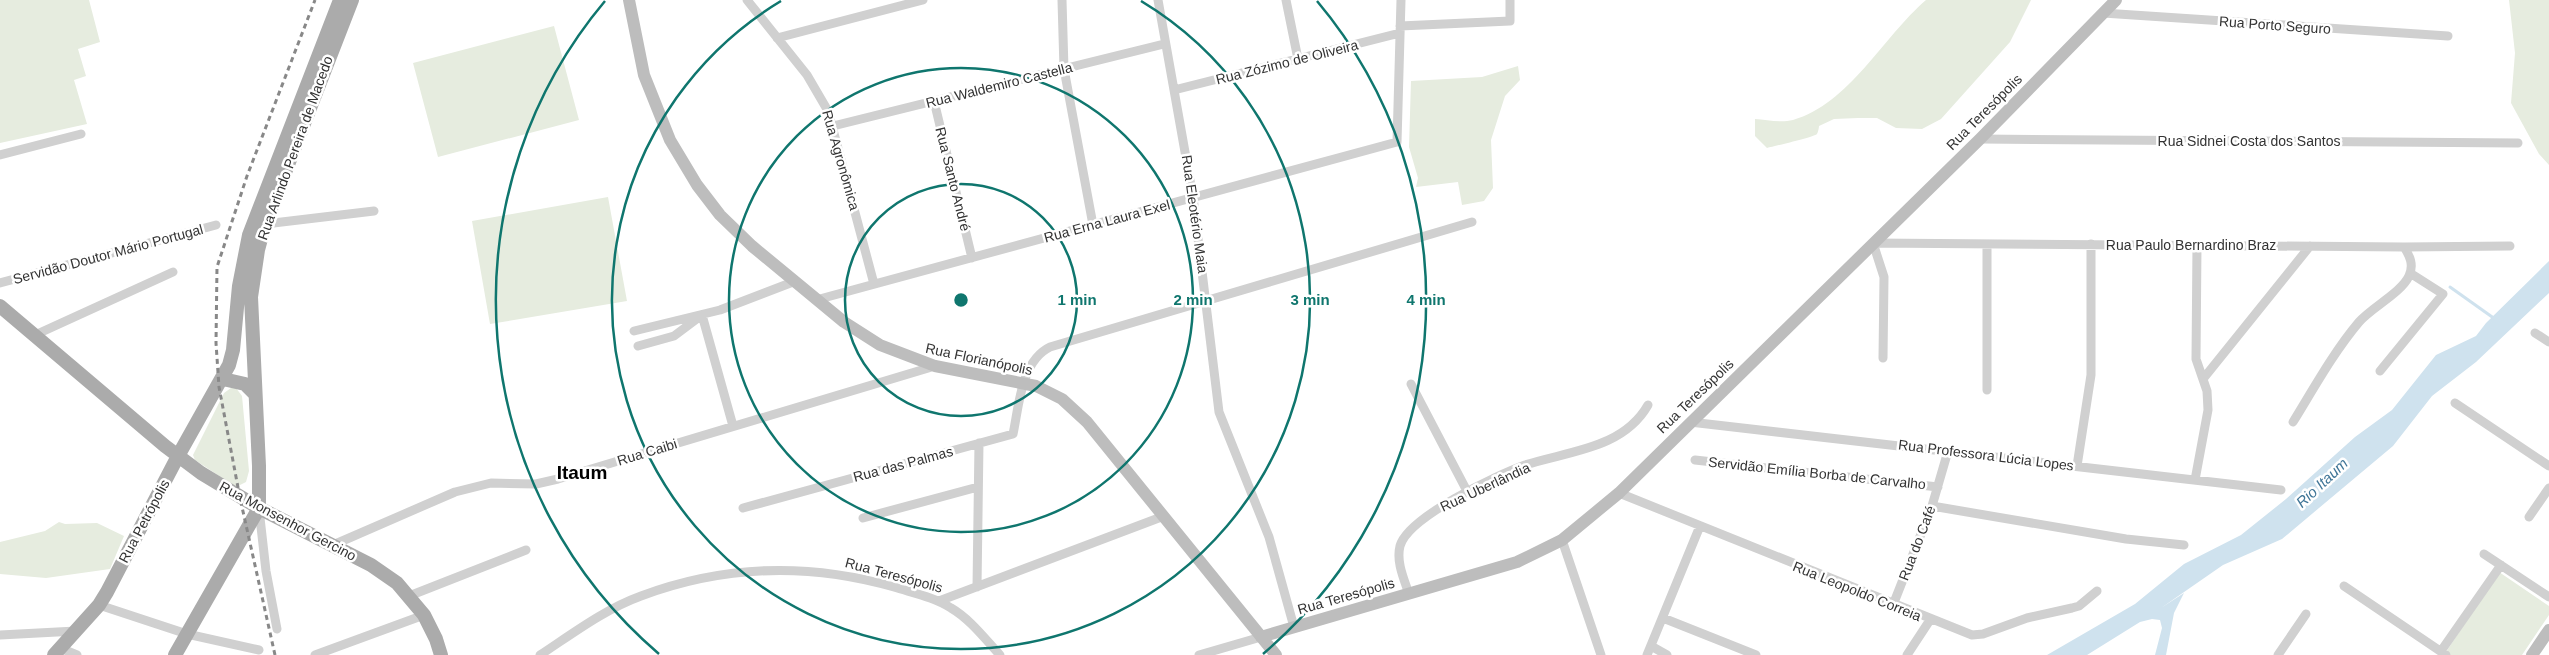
<svg xmlns="http://www.w3.org/2000/svg" width="2549" height="655" viewBox="0 0 2549 655" font-family="Helvetica,sans-serif">
<style>
.green{fill:#e6ecdf}
.water{fill:#cfe2ee}
.lines{fill:none;stroke-linecap:round;stroke-linejoin:round}
.stream{stroke:#cfe2ee;stroke-width:3}
.street{stroke:#d0d0d0;stroke-width:9}
.secondary{stroke:#bdbdbd;stroke-width:12}
.primary{stroke:#ababab;stroke-width:14}
.rail{stroke:#888;stroke-width:3;stroke-dasharray:5 4;stroke-linecap:butt}
.ring{fill:none;stroke:#0f766e;stroke-width:2.5}
.labels{text-anchor:middle;stroke-width:5;stroke-linejoin:round;paint-order:stroke}
.street-label{font-size:14px;fill:#333;stroke:#fff}
.water-label{font-size:15px;font-style:italic;fill:#3f7597;stroke:#fff}
.district-label{font-size:19px;font-weight:bold;fill:#000;stroke:#fff}
.centre{fill:#0f766e;stroke:#fff;stroke-width:2.5}
.ring-label{font-size:15px;text-anchor:middle;font-weight:bold;fill:#0f766e;stroke:#fff;stroke-width:5;stroke-linejoin:round;paint-order:stroke}
</style>
<rect width="100%" height="100%" fill="#fff"/>
<path class="green" d="M0 0H89L100 42 78 49 86 76 74 80 87 124 0 143Z
M1926 0H2031L2010 42 1941 119 1922 129 1896 128 1877 118H1858L1834 119 1819 126C1819 128 1818 132 1817 134 1814 137 1775 146 1767 148L1755 136V119C1767 120 1781 123 1793 120 1849 104 1883 37 1926 0Z
M2509 0H2549V165L2539 154 2511 103 2515 53Z
M554 26 579 120 438 157 413 63Z
M1518 66 1520 80 1505 96 1491 140 1493 188 1484 201 1462 205 1458 182 1416 187 1418 178 1409 147 1411 81 1482 77Z
M608 197 627 301 490 324 472 221Z
M231 388H236L242 396 249 471 246 482 236 487 195 460 193 455 224 393Z
M59 522 65 524 97 523 124 536 110 569 46 578 0 574V542L45 531Z
M2499 572 2549 606V615L2522 655H2450L2446 652Z"/>
<path class="water" d="M2549 261V293L2476 362 2432 396 2393 446 2282 539 2223 565 2161 608 2184 593 2174 613 2166 655H2155L2162 628 2160 620 2152 619 2140 622 2087 655H2047L2135 604 2184 564 2241 535 2286 499 2355 437 2392 410 2436 355 2476 336 2486 323Z"/>
<g class="lines">
<path class="stream" d="M2450 287 2495 319"/>
<path class="street" d="M747 0 807 75 828 111 874 284
M1062 0 1064 69 1093 225
M1158 0 1193 197 1219 412 1269 537 1294 627
M1286 0 1298 59
M2103 13 2448 36
M1400 26 1510 21V0
M777 38 923 0
M1174 90 1400 33
M934 101 972 258
M833 126 1164 44
M1980 139 2518 143
M0 155 81 134
M265 224 374 211
M1987 244V390
M0 283 216 225
M816 300 1397 142 1401 0
M634 331 720 310 793 282
M2535 333 2549 342
M35 335 173 272
M638 346 674 336 702 315 733 426
M1883 358 1884 277 1873 243 2404 247 2510 246
M2380 371 2443 294 2410 273
M2203 379 2310 246
M1411 384 1468 493
M2455 403 2549 466
M1690 422 2281 490
M2293 422C2314 388 2333 353 2359 322 2372 307 2401 293 2409 276 2414 265 2410 256 2404 247
M1695 460 1938 487
M2077 466 2091 375V244
M2195 480 2208 410 2207 391 2196 359 2197 245
M1619 493 1972 635 1983 634 2027 618 2072 608 2079 606 2097 591
M1932 506 2126 539 2184 545
M743 508 1013 434C1019 406 1021 361 1050 347L1472 222
M259 509 266 571 277 629
M2529 517 2549 488
M863 518 978 487
M1562 540 1601 655
M333 545 455 492 491 483 536 484 558 479 935 366
M2484 554 2549 597
M2344 586 2446 655
M977 587 979 443
M1409 594C1404 579 1396 562 1400 546 1408 517 1497 475 1525 465 1568 451 1623 449 1648 405
M409 596 526 550
M939 601 1164 516
M99 605 187 634 259 650
M1893 605 1932 506 1948 451
M1663 618 1756 655
M0 635 76 631
M1651 646 1667 655
M60 648 77 655
M2441 651 2501 565
M315 655 424 615
M540 655C572 634 605 609 641 596 724 565 810 563 894 587 913 593 934 597 951 608 970 619 985 639 1000 655
M1199 655 1261 637
M1647 655 1700 526
M1907 655 1930 620
M2278 655 2306 614"/>
<path class="secondary" d="M629 0 644 75 670 140 697 185 720 215 752 246 844 322 880 345 935 366 1036 386 1062 399 1087 422 1276 655
M1261 637 1517 562 1562 540 1619 493 1980 139 2116 0
M2532 655 2549 630"/>
<path class="primary" d="M0 306 165 446 201 473 259 508 371 565 397 583 424 615 436 639 441 655
M223 379 245 384 254 393
M54 655 99 605 107 592 178 456 229 365 233 350 239 286 249 235 340 0
M175 655 259 508V466L251 297 258 250 265 224 352 0"/>
<path class="rail" d="M275 655 240 498 219 387 216 343 217 267 247 176 315 0"/>
</g>
<g class="ring">
<circle cx="961" cy="300" r="116"/>
<circle cx="961" cy="300" r="232"/>
<path d="M1141 1A349 349 0 1 1 781 1"/>
<path d="M659 654A465 465 0 0 1 605 1M1317 1A465 465 0 0 1 1263 654"/>
</g>
<g class="labels">
<g class="street-label">
<text transform="translate(2275 25) rotate(4)" y="5">Rua Porto Seguro</text>
<text transform="translate(1287 62) rotate(-14)" y="5">Rua Zózimo de Oliveira</text>
<text transform="translate(999 85) rotate(-14)" y="5">Rua Waldemiro Castella</text>
<text transform="translate(1984 112) rotate(-45)" y="5">Rua Teresópolis</text>
<text x="2249" y="146">Rua Sidnei Costa dos Santos</text>
<text transform="translate(295 148) rotate(-70)" y="5">Rua Arlindo Pereira de Macedo</text>
<text transform="translate(841 160) rotate(74)" y="5">Rua Agronômica</text>
<text transform="translate(953 179) rotate(76)" y="5">Rua Santo André</text>
<text transform="translate(1195 214) rotate(82)" y="5">Rua Eleotério Maia</text>
<text transform="translate(1107 221) rotate(-15)" y="5">Rua Erna Laura Exel</text>
<text x="2191" y="250">Rua Paulo Bernardino Braz</text>
<text transform="translate(108 254) rotate(-15)" y="5">Servidão Doutor Mário Portugal</text>
<text transform="translate(979 359) rotate(12)" y="5">Rua Florianópolis</text>
<text transform="translate(1695 396) rotate(-44)" y="5">Rua Teresópolis</text>
<text transform="translate(647 452) rotate(-17)" y="5">Rua Caibi</text>
<text transform="translate(1986 455) rotate(7)" y="5">Rua Professora Lúcia Lopes</text>
<text transform="translate(903 464) rotate(-15)" y="5">Rua das Palmas</text>
<text transform="translate(1817 473) rotate(6)" y="5">Servidão Emília Borba de Carvalho</text>
<text transform="translate(1485 487) rotate(-25)" y="5">Rua Uberlândia</text>
<text transform="translate(144 521) rotate(-62)" y="5">Rua Petrópolis</text>
<text transform="translate(288 521) rotate(28)" y="5">Rua Monsenhor Gercino</text>
<text transform="translate(1917 543) rotate(-69)" y="5">Rua do Café</text>
<text transform="translate(894 575) rotate(15)" y="5">Rua Teresópolis</text>
<text transform="translate(1857 591) rotate(22)" y="5">Rua Leopoldo Correia</text>
<text transform="translate(1346 596) rotate(-16)" y="5">Rua Teresópolis</text>
</g>
<g class="water-label">
<text transform="translate(2322 483) rotate(-43)" y="5">Rio Itaum</text>
</g>
<g class="district-label">
<text x="582" y="479">Itaum</text>
</g>
</g>
<circle cx="961" cy="300" r="8" class="centre"/>
<g class="ring-label">
<text x="1077" y="305">1 min</text>
<text x="1193" y="305">2 min</text>
<text x="1310" y="305">3 min</text>
<text x="1426" y="305">4 min</text>
</g>
</svg>
